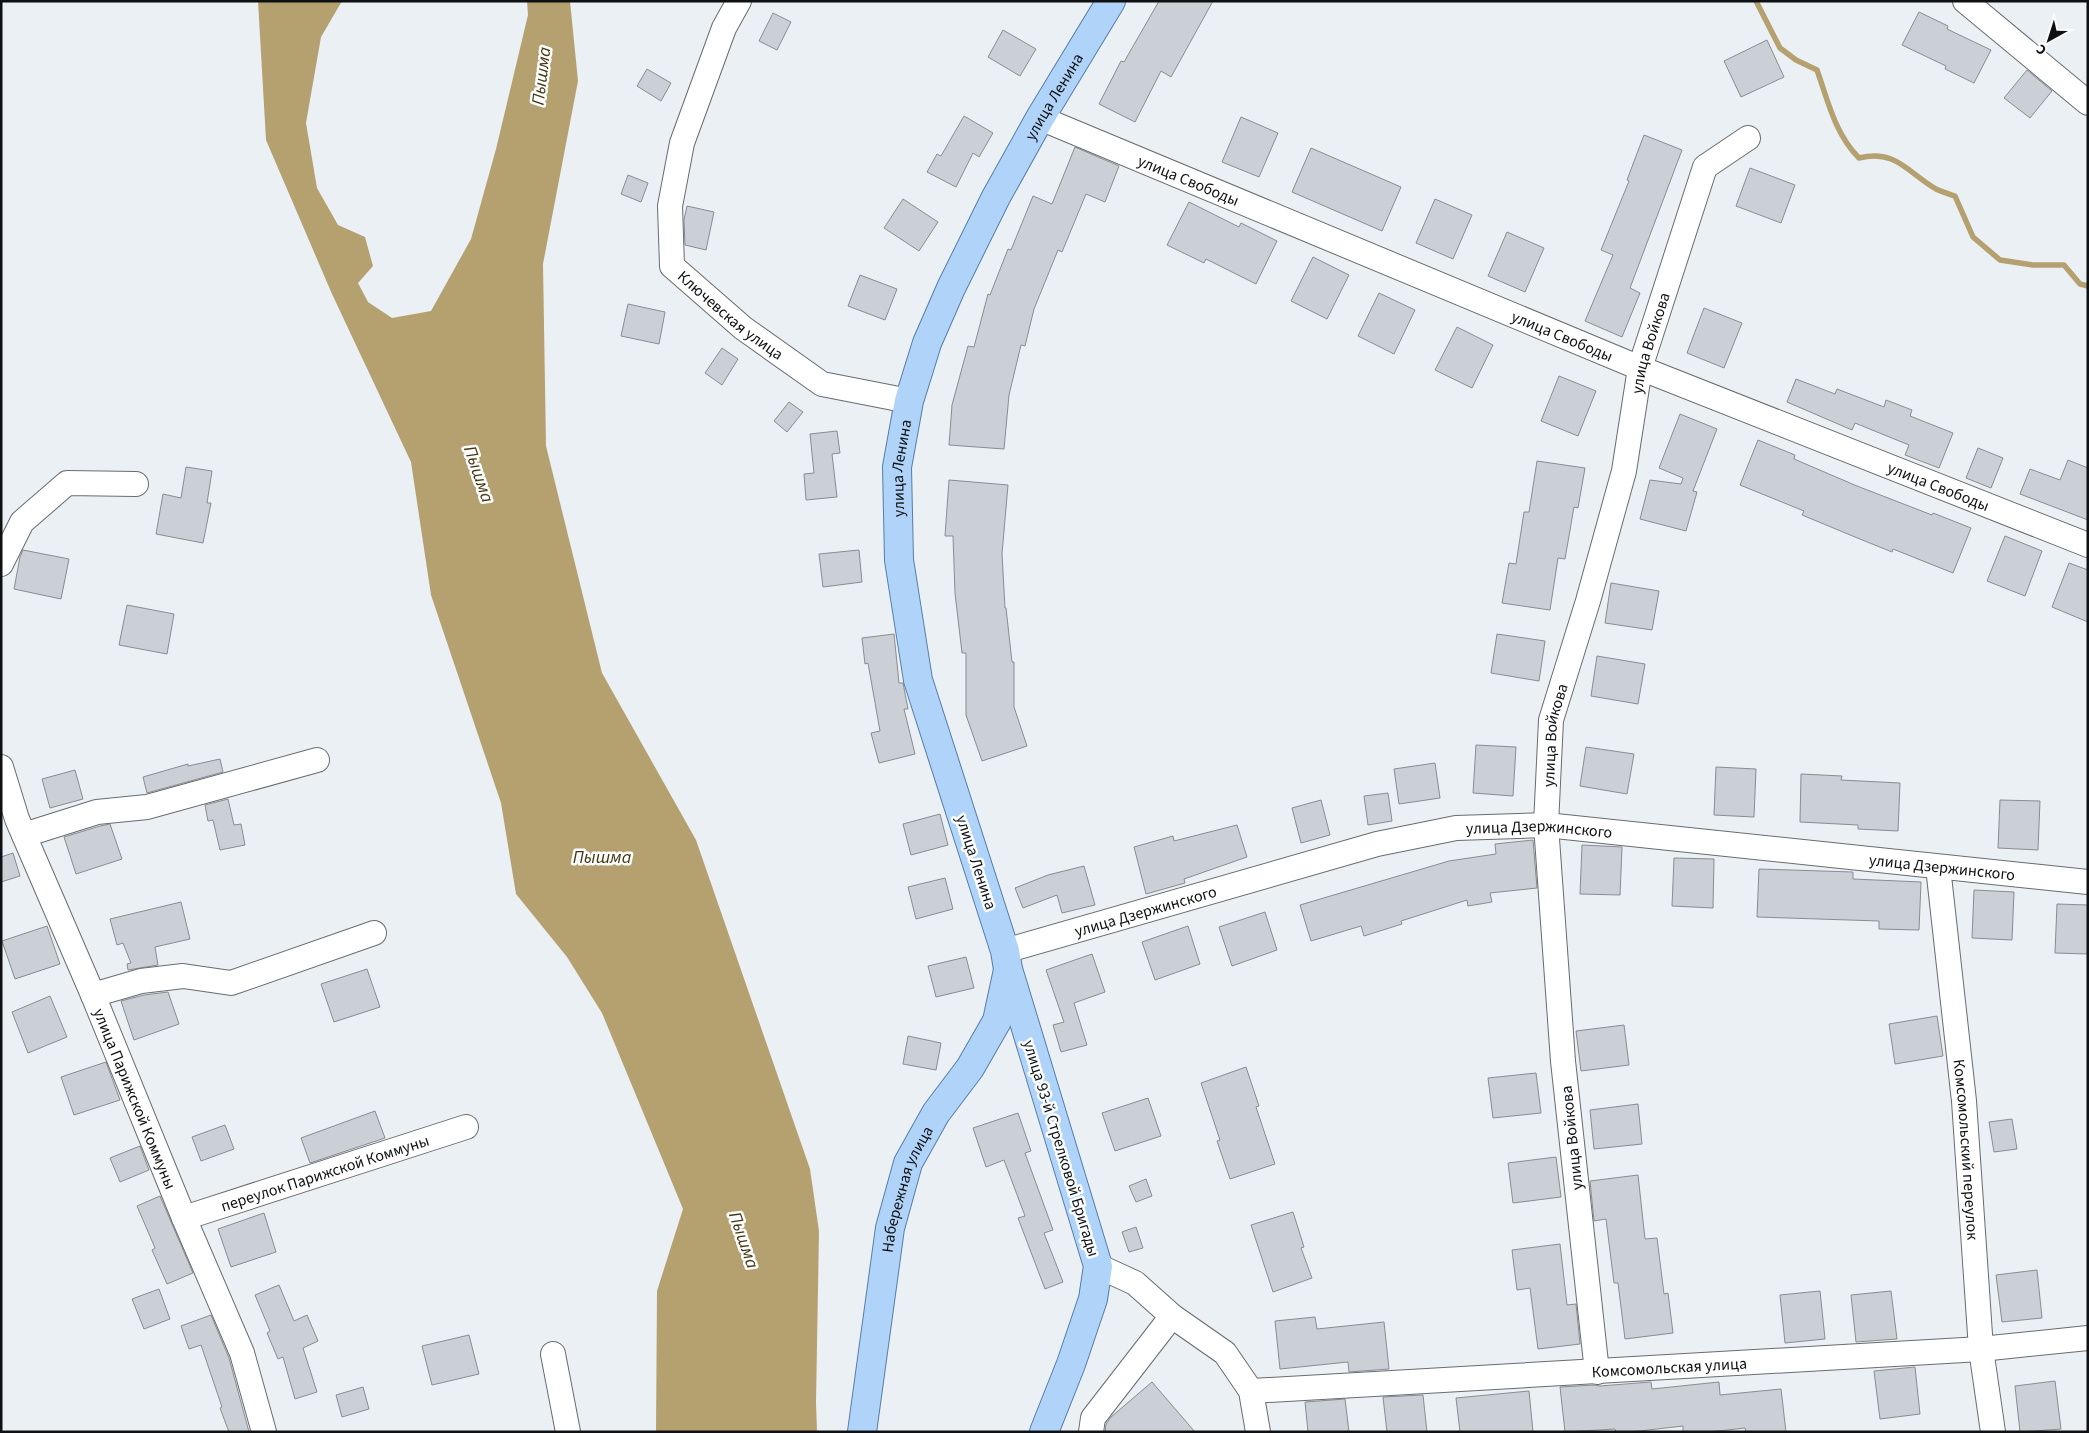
<svg xmlns="http://www.w3.org/2000/svg" width="2089" height="1433" viewBox="0 0 2089 1433" font-family="'Source Sans 3',sans-serif">
<style>
.water{fill:#b5a070}
.lines{fill:none;stroke-linecap:round;stroke-linejoin:round}
.stream{stroke:#b5a070;stroke-width:5.5}
.building{fill:#cbd0d6;stroke:#898d92}
.minor-casing{stroke:#686c70;stroke-width:26}
.major-casing{stroke:#567da6;stroke-width:30}
.minor{stroke:#fff;stroke-width:24}
.major{stroke:#b0d4f9;stroke-width:28}
.labels{text-anchor:middle;stroke-width:5;stroke-linejoin:round;paint-order:stroke}
.street-label{font-size:16px;fill:#0f1012;stroke:#fbfdff}
.water-label{font-size:18px;font-style:italic;fill:#45360e;stroke:#fbfdff}
</style>
<rect width="100%" height="100%" fill="#ebf0f5"/>
<path class="water" d="M258 1H342L321 37 306 123 317 188 338 225 365 237 373 266 358 283 368 302 392 318 431 311 471 239 496 149 528 15 527 1H570L578 81 543 264 546 446 602 673 696 840 810 1169 819 1231 816 1403 817 1432H656L657 1291 683 1209 602 1013 567 957 516 894 501 803 431 595 411 462 332 294 266 140Z"/>
<g class="lines">
<path class="stream" d="M1756 1 1780 48 1796 60 1817 70C1828 101 1835 134 1859 158 1896 149 1907 172 1936 189 1942 192 1949 194 1955 196L1973 237 2000 260 2033 265H2064L2080 284 2088 286"/>
</g>
<path class="building" d="M1159 1H1213L1171 77 1161 71 1135 122 1099 104 1121 61 1124 62Z
M1919 12 1948 26 1947 29 1991 50 1974 83 1945 69 1946 66 1902 45Z
M773 13 791 22 777 50 759 41Z
M1003 30 1036 49 1020 76 988 57Z
M1767 40 1784 77 1741 97 1724 61Z
M647 69 671 83 661 101 637 86Z
M2027 70 2052 91 2030 118 2004 98Z
M964 116 993 133 979 157 973 153 956 187 927 172 937 154 941 156Z
M1241 117 1278 133 1259 177 1222 162Z
M1644 135 1682 150 1630 288 1640 293 1622 337 1585 321 1613 255 1601 250 1629 181 1627 180Z
M1075 147 1119 166 1105 202 1086 194 1062 252 1058 250 1034 309 1025 346 1021 345 1009 395 1004 449 949 445 952 405 968 346 974 347 988 294 990 295 1008 249 1011 250 1033 196 1052 204Z
M1311 148 1401 187 1382 231 1292 192Z
M1750 168 1795 185 1781 223 1736 206Z
M628 175 648 183 641 202 621 194Z
M903 199 938 222 919 251 884 228Z
M1435 199 1472 215 1453 259 1416 243Z
M1189 202 1239 227 1241 223 1277 241 1256 284 1206 259 1204 263 1167 245Z
M687 206 714 212 706 250 685 245 684 220Z
M1507 232 1544 248 1525 292 1488 276Z
M1313 257 1349 275 1327 319 1291 301Z
M860 275 897 289 885 320 848 306Z
M1379 293 1415 310 1394 354 1358 336Z
M628 304 665 312 659 344 621 336Z
M1704 308 1742 323 1724 368 1687 353Z
M1457 327 1493 345 1472 388 1435 370Z
M722 348 738 359 722 385 705 373Z
M1559 376 1596 391 1578 436 1541 421Z
M1796 379 1835 394 1837 389 1884 407 1886 400 1912 410 1910 416 1953 433 1939 468 1905 455 1909 445 1855 423 1852 430 1787 402Z
M789 402 803 412 787 432 774 421Z
M1680 414 1717 429 1693 491 1697 492 1686 531 1640 519 1650 480 1681 484 1683 478 1659 468Z
M837 431 840 453 832 454 837 497 806 500 804 474 814 473 810 434Z
M1758 440 1795 455 1794 459 1857 486 1932 515 1933 513 1971 528 1953 573 1893 549 1892 552 1855 537 1802 515 1804 511 1740 485Z
M1978 448 2003 458 1991 488 1966 478Z
M2068 460 2088 468V520L2020 494 2030 469 2060 480Z
M1537 461 1585 468 1578 508 1574 507 1565 559 1558 558 1550 610 1502 603 1509 563 1516 564 1524 512H1529Z
M186 467 212 471 207 503H211L203 543 156 534 163 494 181 498Z
M949 480 1008 485 1002 554 1005 608H1006L1012 662H1014V707L1027 746 982 761 966 715V653H962L955 593 953 536H945Z
M2005 536 2042 551 2025 596 1987 581Z
M23 550 69 559 61 599 14 589 20 557Z
M859 550 862 582 823 587 819 554Z
M2069 563 2088 570V622L2052 607Z
M1611 583 1659 591 1652 630 1605 623Z
M127 605 174 614 167 654 119 645Z
M894 634 899 683H903L908 709H904L915 754 879 763 871 733 880 731 868 663 865 664 862 638Z
M1497 634 1545 641 1539 681 1491 673Z
M1597 656 1645 664 1638 704 1591 696Z
M1476 745 1516 747 1513 796 1473 793Z
M1586 747 1634 754 1627 794 1580 786Z
M220 759 223 772 147 793 143 777 188 764V766Z
M1435 763 1440 798 1399 804 1394 769Z
M1716 767 1756 769 1754 817 1714 815Z
M75 770 83 799 50 808 42 779Z
M1801 774 1842 776 1841 780 1900 783 1898 831 1858 829V825L1800 822Z
M1388 793 1392 821 1368 825 1364 796Z
M228 799 234 825 241 824 245 845 220 850 213 820 208 821 205 805Z
M1321 800 1330 835 1301 843 1292 808Z
M2000 800 2040 801 2038 850 1998 848Z
M940 814 948 845 911 855 903 824Z
M110 824 122 859 76 874 64 837 100 826Z
M1237 825 1247 857 1184 879 1185 883 1146 894 1134 847 1173 836 1174 841Z
M1533 840 1537 888 1490 893 1492 902 1468 906 1467 900 1401 921 1402 924 1364 936 1361 926 1311 941 1300 905 1449 861 1496 854 1495 844Z
M1582 845 1622 847 1620 895 1580 894Z
M13 853 20 876 1 882V857Z
M1674 858 1714 859 1713 908 1672 906Z
M1084 866 1095 905 1062 913 1057 895 1023 908 1015 888 1048 875Z
M1759 869 1853 872V879L1921 882 1919 930 1879 929V921L1757 917Z
M945 878 953 909 916 919 908 887Z
M1974 890 2014 892 2012 940 1972 938Z
M181 902 190 939 155 947 158 965 128 970 127 964 131 963 123 943 117 945 110 919Z
M2057 904 2088 905V954L2055 953Z
M1265 912 1277 950 1232 966 1219 927Z
M47 926 60 964 15 979 2 941Z
M1188 926 1200 964 1155 980 1142 942Z
M1092 954 1105 992 1074 1003 1087 1045 1061 1052 1053 1025 1064 1022 1046 970Z
M966 957 974 988 936 997 928 966Z
M367 969 380 1007 334 1022 321 984Z
M168 992 179 1024 134 1040 121 1001 144 995Z
M50 996 67 1037 28 1053 12 1012Z
M1937 1016 1943 1056 1895 1064 1889 1024Z
M1624 1025 1629 1065 1581 1071 1576 1031Z
M908 1036 941 1043 936 1070 903 1064Z
M106 1062 120 1100 74 1115 61 1077Z
M1246 1067 1259 1106 1256 1107 1275 1164 1230 1179 1217 1141 1220 1140 1201 1083Z
M1536 1073 1541 1113 1493 1118 1488 1078Z
M1148 1098 1161 1136 1115 1151 1102 1113Z
M1638 1104 1642 1144 1594 1149 1590 1110Z
M375 1111 385 1138 310 1163 301 1138Z
M1018 1113 1031 1151 1025 1153 1053 1230 1044 1233 1063 1282 1045 1289 1018 1218 1025 1216 1004 1160 986 1167 973 1128Z
M2012 1119 2017 1149 1994 1152 1989 1122Z
M225 1125 234 1149 201 1161 192 1137Z
M140 1146 149 1170 120 1182 110 1158Z
M1556 1157 1561 1197 1513 1203 1508 1163Z
M1638 1175 1645 1239 1657 1238 1664 1294 1668 1293 1673 1333 1625 1339 1618 1283H1614L1606 1219 1594 1221 1590 1181Z
M1146 1179 1152 1196 1136 1202 1129 1186Z
M160 1196 193 1273 167 1284 152 1250 155 1248 137 1206Z
M1293 1212 1304 1247 1301 1248 1312 1278 1273 1292 1251 1225Z
M264 1213 276 1252 231 1267 218 1229Z
M1136 1227 1143 1248 1129 1252 1122 1232Z
M1560 1244 1567 1305 1576 1304 1580 1344 1538 1349 1530 1288 1517 1290 1512 1250Z
M2037 1270 2042 1318 2002 1322 1996 1275Z
M279 1285 294 1321 307 1315 318 1341 303 1348 317 1392 295 1399 283 1357 278 1359 267 1333 270 1331 255 1295Z
M159 1289 170 1319 144 1329 132 1299Z
M1820 1291 1825 1339 1785 1343 1780 1295Z
M1891 1291 1897 1339 1856 1342 1851 1295Z
M211 1315 229 1358 249 1432H229L220 1408 222 1407 201 1345 189 1349 181 1326Z
M1315 1317 1317 1329 1384 1322 1389 1369 1349 1372 1348 1362 1280 1369 1275 1321Z
M469 1335 479 1374 432 1385 422 1346Z
M1915 1367 1920 1414 1880 1419 1874 1371Z
M2055 1381 2061 1429 2020 1432 2015 1386Z
M1152 1382 1195 1432H1105L1106 1424 1111 1417Z
M1651 1382 1652 1389 1719 1382 1720 1395 1781 1389 1786 1432H1746L1745 1428 1709 1432H1683V1426L1631 1432H1616L1615 1429 1565 1432 1560 1387 1594 1385 1600 1386Z
M363 1387 369 1409 342 1417 336 1395Z
M1529 1391 1533 1432H1460L1456 1398Z
M1423 1395 1427 1432H1387L1383 1397Z
M1345 1399 1349 1432H1308L1305 1402Z"/>
<g class="lines">
<defs>
<g id="minor">
<path id="s1" d="M739 1 724 28 682 143 670 206 672 266 743 328 822 384 909 401"/>
<path d="M1965 1 2088 103"/>
<path id="s2" d="M1040 118 1640 368 2088 545"/>
<path d="M1 564 22 522 67 483 136 484"/>
<path id="s3" d="M1 767 17 819 93 995 184 1218 242 1353 264 1432"/>
<path d="M24 835 97 812 147 807 317 760"/>
<path id="s4" d="M1938 867 1964 1101 1981 1349 1993 1432"/>
<path id="s5" d="M1005 951 1377 844 1456 828 1546 825 2088 882"/>
<path d="M93 995 141 981 183 976 231 983 374 933"/>
<path id="s6" d="M184 1218 466 1127"/>
<path d="M1098 1266 1135 1283 1172 1316 1225 1353 1251 1391 1258 1432"/>
<path d="M553 1354 568 1432"/>
<path id="s7" d="M1597 1372 1563 1061 1546 825 1551 720 1588 601 1624 471 1640 368 1705 167 1748 138"/>
<path id="s8" d="M1251 1391 1981 1349 2088 1338"/>
<path d="M1091 1432 1093 1418 1172 1316"/>
</g>
<g id="major">
<path id="s9" d="M862 1432 890 1228 908 1163 936 1113 970 1068 997 1021 1008 970"/>
<path id="s10" d="M1044 1432 1071 1364 1093 1299 1098 1266 1008 969 1005 951 918 680 899 560 897 467 909 401 927 343 951 288 996 197 1040 118 1111 1"/>
</g>
</defs>
<use href="#minor" class="minor-casing"/>
<use href="#major" class="major-casing"/>
<use href="#minor" class="minor"/>
<use href="#major" class="major"/>
</g>
<g class="labels">
<g class="street-label">
<text dy="6" stroke="none"><textPath href="#s10" startOffset="1408">улица Ленина</textPath></text>
<text dy="6" stroke="none"><textPath href="#s2" startOffset="161">улица Свободы</textPath></text>
<text dy="6" stroke="none"><textPath href="#s1" startOffset="354">Ключевская улица</textPath></text>
<text dy="6" stroke="none"><textPath href="#s2" startOffset="566">улица Свободы</textPath></text>
<text dy="6" stroke="none"><textPath href="#s7" startOffset="1045">улица Войкова</textPath></text>
<text dy="6" stroke="none"><textPath href="#s10" startOffset="1002">улица Ленина</textPath></text>
<text dy="6" stroke="none"><textPath href="#s2" startOffset="971">улица Свободы</textPath></text>
<text dy="6" stroke="none"><textPath href="#s7" startOffset="640">улица Войкова</textPath></text>
<text dy="6" stroke="none"><textPath href="#s5" startOffset="551">улица Дзержинского</textPath></text>
<text transform="translate(977 862) rotate(72)" y="6">улица Ленина</text>
<text dy="6" stroke="none"><textPath href="#s5" startOffset="956">улица Дзержинского</textPath></text>
<text dy="6" stroke="none"><textPath href="#s5" startOffset="146">улица Дзержинского</textPath></text>
<text dy="6" stroke="none"><textPath href="#s3" startOffset="358">улица Парижской Коммуны</textPath></text>
<text transform="translate(1571 1138) rotate(-96)" y="6">улица Войкова</text>
<text transform="translate(1062 1148) rotate(73)" y="6">улица 93-й Стрелковой Бригады</text>
<text dy="6" stroke="none"><textPath href="#s4" startOffset="284">Комсомольский переулок</textPath></text>
<text dy="6" stroke="none"><textPath href="#s6" startOffset="148">переулок Парижской Коммуны</textPath></text>
<text dy="6" stroke="none"><textPath href="#s9" startOffset="248">Набережная улица</textPath></text>
<text dy="6" stroke="none"><textPath href="#s8" startOffset="419">Комсомольская улица</textPath></text>
</g>
<g class="water-label">
<text transform="translate(541 76) rotate(-83)" y="6">Пышма</text>
<text transform="translate(479 474) rotate(71)" y="6">Пышма</text>
<text x="602" y="863">Пышма</text>
<text transform="translate(744 1240) rotate(71)" y="6">Пышма</text>
</g>
</g>
<rect width="2089" height="1433" fill="none" stroke="#0f1012" stroke-width="5"/>
<g transform="translate(2049 40) rotate(219)" stroke="#fbfdff" stroke-width="4" paint-order="stroke">
<path d="M0-4L9 19L0 12L-9 19Z" fill="#0f1012"/>
<text y="-8" font-size="14" font-weight="bold" text-anchor="middle" fill="#0f1012">С</text>
</g>
</svg>
